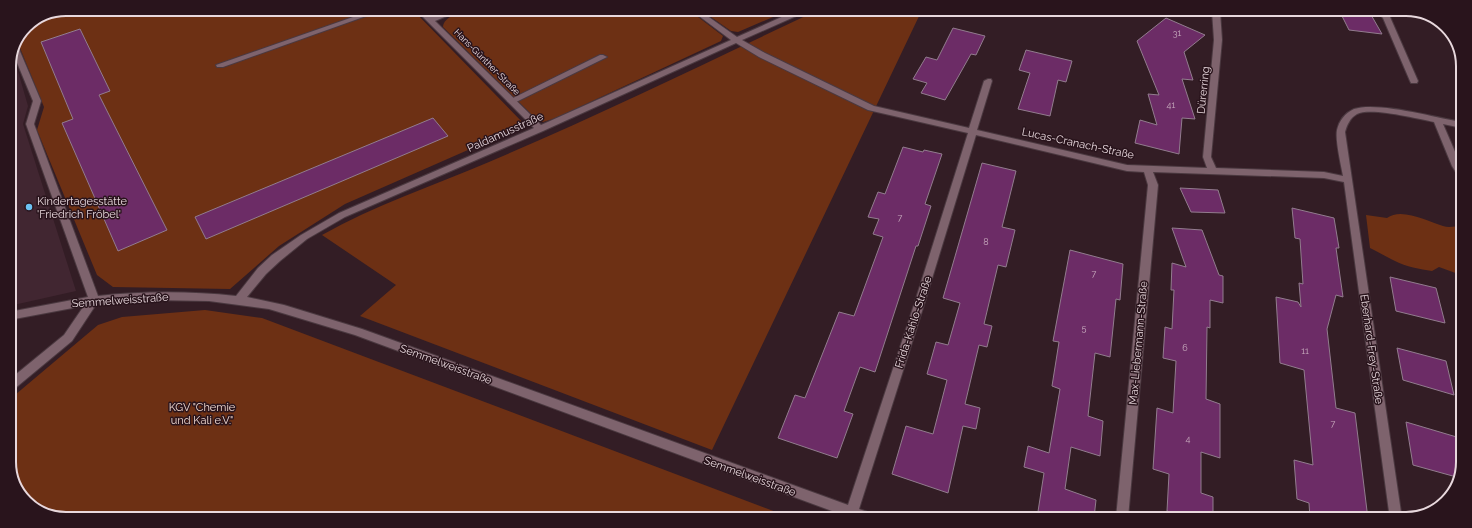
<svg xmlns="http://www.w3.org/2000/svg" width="1472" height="528" viewBox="0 0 1472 528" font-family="Raleway,sans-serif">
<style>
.built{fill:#412631}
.green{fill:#6d3014}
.building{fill:#6c2c66;stroke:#927c8e}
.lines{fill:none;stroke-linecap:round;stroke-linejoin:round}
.lane-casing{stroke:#4b3940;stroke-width:2}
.street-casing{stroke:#4b3940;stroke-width:2}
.lane{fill:#7e636d;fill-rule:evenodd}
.street{fill:#7e636d;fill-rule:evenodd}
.poi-dot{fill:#6cc2f3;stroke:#29141c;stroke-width:1.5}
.labels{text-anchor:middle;stroke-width:3;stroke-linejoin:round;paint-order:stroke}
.number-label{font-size:9px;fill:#c9adbf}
.far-street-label{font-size:9px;fill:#e8d8dd;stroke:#29141c}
.street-label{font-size:11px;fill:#e8d8dd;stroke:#29141c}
.poi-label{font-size:11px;fill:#e8d8dd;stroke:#29141c;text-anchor:start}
.park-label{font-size:11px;fill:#f3dbd2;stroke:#29141c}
.rim{fill:none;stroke:#e8d8dd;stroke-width:2}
</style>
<rect width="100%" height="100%" fill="#331d25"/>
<path class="built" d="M17 68 28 106 23 124 76 291 9 306V71Z"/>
<path class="green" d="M66 9 413 10 525 125 345 204 279 246 230 289 113 287 97 275 37 130 44 107 18 43 26 25Z
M469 10H689L723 36 721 41 556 118 543 122 536 119 443 27C444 16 460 13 469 10Z
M701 10 787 11 738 32 731 31Z
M816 11 921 12 712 450 360 316 396 285 322 235C375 205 433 186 489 162 599 115 708 62 816 11Z
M1366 215 1387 218C1402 207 1428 222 1443 226 1449 228 1455 226 1462 226L1461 275 1439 267 1432 271C1420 269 1406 267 1395 261 1386 257 1379 252 1370 248Z
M205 310 262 318 792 518 48 516 21 497 9 466V400L98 325 122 317Z"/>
<path class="building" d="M1340 12 1370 13 1382 34 1349 30Z
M1166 18 1205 35 1184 52 1193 80 1182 79 1195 119 1182 118 1179 154 1135 143 1140 120 1157 125 1148 94 1159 95 1137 41Z
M953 28 985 36 976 55 971 54 945 100 921 93 927 83 913 79 926 57 937 60Z
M80 29 110 91 99 95 167 230 118 251 62 123 73 119 41 42Z
M1026 50 1072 61 1066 82 1058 80 1050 116 1018 109 1030 73 1019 70Z
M433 118 448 136 206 239 195 217Z
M903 147 923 152 924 150 942 154 925 204 931 206 918 246H916L875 372 860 367 844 411 853 414 837 458 778 438 795 395 805 398 839 312 854 316 883 237 873 234 879 219 868 217 878 192 885 194Z
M982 163 1016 171 1002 227 1015 230 1006 267 998 265 984 324 992 326 987 347 979 345 965 404 980 408 976 429 963 426 948 493 892 474 906 426 933 434 947 380 927 374 936 342 948 345 960 303 943 298Z
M1180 188 1218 190 1225 213 1191 212Z
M1292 208 1334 218 1339 248H1336L1343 297 1336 295 1327 329 1336 408 1355 413 1368 519H1310L1309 503 1297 499 1294 460 1313 465 1304 370 1280 363 1276 297 1298 302 1301 307 1299 283 1303 284 1300 239 1295 238Z
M1172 228 1202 230 1219 275 1223 276V303L1210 300V328L1207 327 1206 399 1220 404V458L1201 452V493L1213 497V519H1192L1167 511 1169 474 1153 469 1157 408 1173 413 1176 361 1163 358 1165 327 1172 329 1174 290H1171L1172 263 1186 267Z
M1070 250 1123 264 1120 300 1116 299 1110 357 1095 353 1088 416 1103 421 1100 456 1071 447 1065 489 1096 500 1094 518H1037L1044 473 1024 467 1028 446 1049 453 1060 389 1052 386 1059 342 1053 341Z
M1390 277 1436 288 1445 323 1396 311Z
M1397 348 1446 361 1454 395 1403 380Z
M1406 422 1460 438V478L1413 465Z"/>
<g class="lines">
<defs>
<path id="lane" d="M600 55H603L607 57 514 103 511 104 507 101Z
M94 296 98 297 99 300 72 341 13 390 9 392V380L64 335 90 297Z"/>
<path id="street" d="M373 10H383L223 67H217L216 65Z
M416 10H424L431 17 451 10H461L435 21 541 125 731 40 691 10H699L737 37 795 11H803V13L742 40 765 53 874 106 969 128 984 81 988 79H991L992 81 977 130 1127 165 1207 168 1203 157 1214 40 1212 11H1220L1222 40 1211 157 1216 168 1324 172 1343 176C1341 165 1335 140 1337 130 1339 121 1345 113 1354 109 1377 101 1437 118 1462 122V128L1443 124 1462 168V178L1459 177 1452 166 1434 122C1418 119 1371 107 1357 114 1350 118 1347 125 1345 132L1402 519H1390L1344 182 1324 178 1153 172 1158 185 1128 518H1116L1148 185 1144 172 1127 171 976 135 923 308 859 509 873 514 874 518H851L355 335 269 309 209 301 151 300 94 304 9 320V312L88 297 26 124 33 101 13 53 16 47 19 49 41 101 34 124 98 296C144 291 190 291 236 296L258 268 272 255 301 235 339 213 534 128ZM736 43 759 57 868 110 968 133 913 308 848 505 362 329 284 305 247 297 266 274 280 261 307 239 345 217 543 131Z
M1377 12H1385L1390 17 1418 81 1417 83H1411L1410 81 1383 18Z"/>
</defs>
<use href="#lane" class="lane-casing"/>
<use href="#street" class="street-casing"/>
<use href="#lane" class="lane"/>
<use href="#street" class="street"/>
</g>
<circle class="poi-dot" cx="29" cy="207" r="4"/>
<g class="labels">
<g class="number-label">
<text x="1177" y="36">31</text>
<text x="1171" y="108">41</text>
<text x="900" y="221">7</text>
<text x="986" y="245">8</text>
<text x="1094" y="277">7</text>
<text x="1084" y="331">5</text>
<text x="1185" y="351">6</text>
<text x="1305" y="354">11</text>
<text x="1333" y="427">7</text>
<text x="1188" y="442">4</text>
</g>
<g class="far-street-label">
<text transform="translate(487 62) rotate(45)" y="3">Hans-Günther-Straße</text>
</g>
<g class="street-label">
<text transform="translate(1203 90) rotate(-84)" y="4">Dürerring</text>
<text transform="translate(505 132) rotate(-24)" y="4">Paldamusstraße</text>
<text transform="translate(1078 143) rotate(12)" y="4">Lucas-Cranach-Straße</text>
<text transform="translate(120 300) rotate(-4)" y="4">Semmelweisstraße</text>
<text transform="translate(913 322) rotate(-72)" y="4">Frida-Kahlo-Straße</text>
<text transform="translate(1138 343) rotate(-85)" y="4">Max-Liebermann-Straße</text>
<text transform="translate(1372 349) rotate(82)" y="4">Eberhard-Frey-Straße</text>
<text transform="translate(446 364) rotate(20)" y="4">Semmelweisstraße</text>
<text transform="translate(750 476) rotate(20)" y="4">Semmelweisstraße</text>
</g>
<g class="poi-label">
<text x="37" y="205">Kindertagesstätte<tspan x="37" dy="13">'Friedrich Fröbel'</tspan></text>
</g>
<g class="park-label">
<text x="202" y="411">KGV "Chemie<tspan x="202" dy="13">und Kali e.V."</tspan></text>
</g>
</g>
<path d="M0 0H1472V528H0ZM66 16H1406A50 50 0 0 1 1456 66V462A50 50 0 0 1 1406 512H66A50 50 0 0 1 16 462V66A50 50 0 0 1 66 16Z" fill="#29141c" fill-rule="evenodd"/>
<path class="rim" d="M66 16H1406A50 50 0 0 1 1456 66V462A50 50 0 0 1 1406 512H66A50 50 0 0 1 16 462V66A50 50 0 0 1 66 16Z"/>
</svg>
